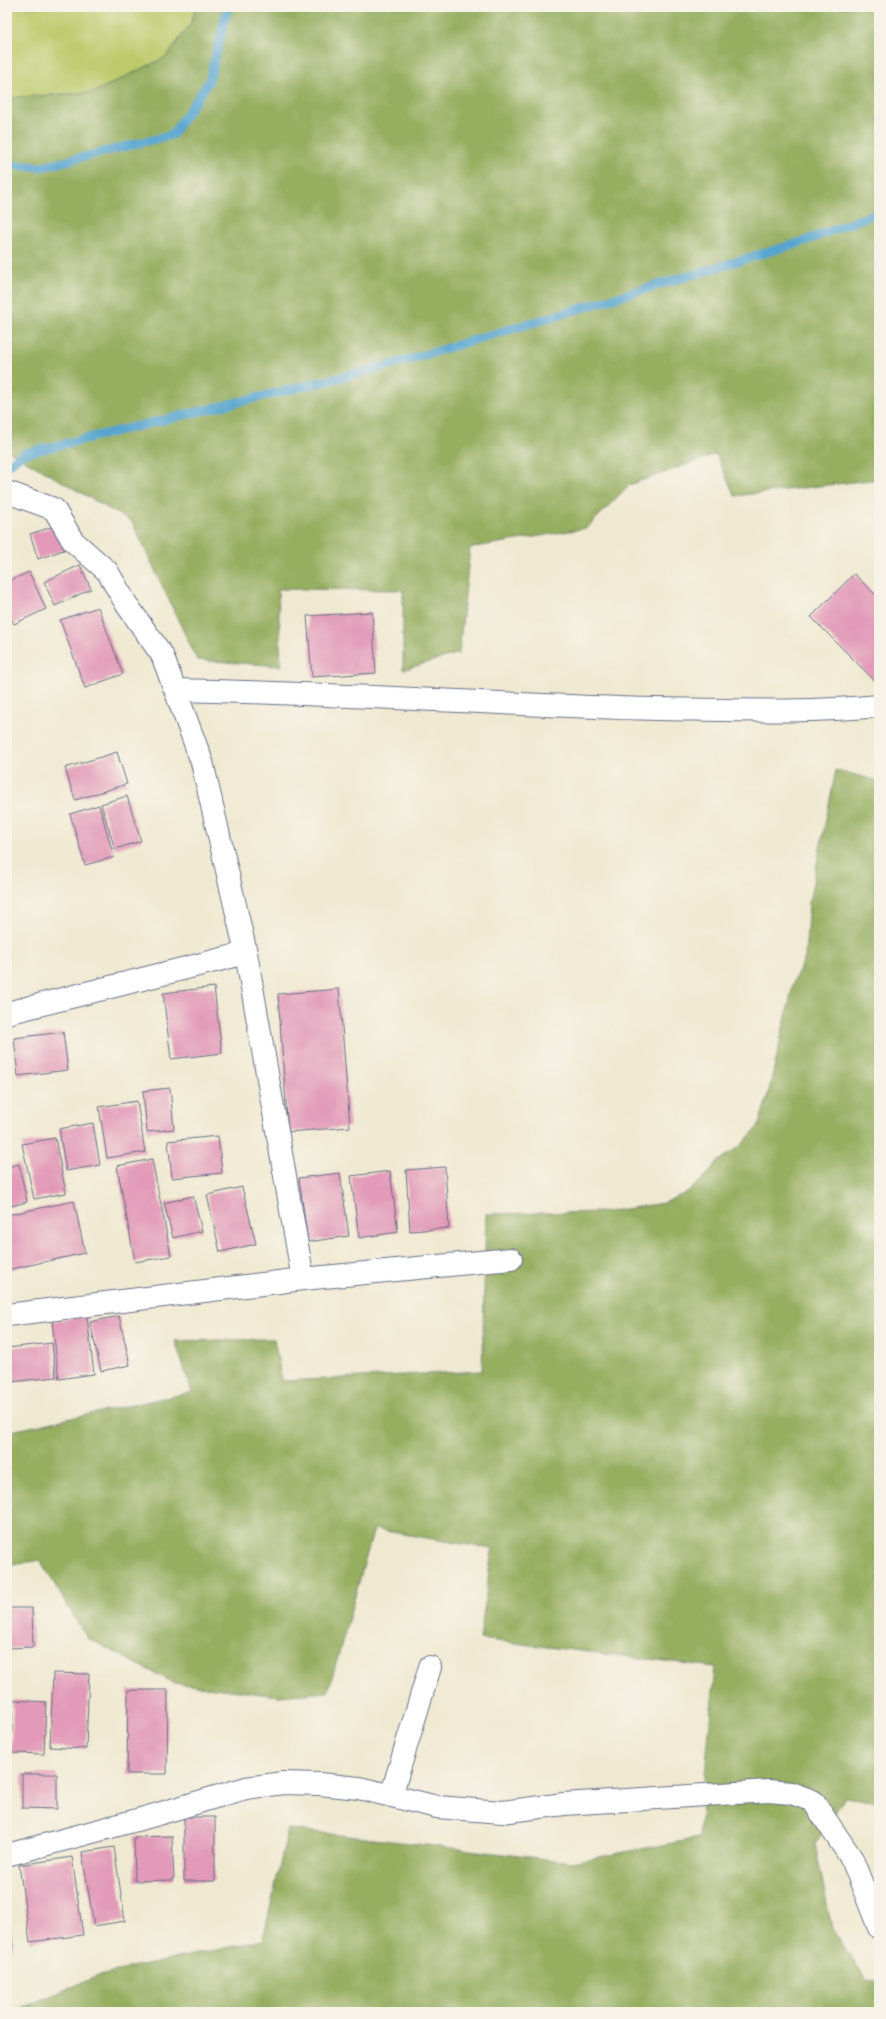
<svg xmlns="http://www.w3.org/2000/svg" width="886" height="2019" viewBox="0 0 886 2019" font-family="Kalam,sans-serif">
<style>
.green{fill:#bdca6c;stroke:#6c7c65}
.forest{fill:#96ae60;stroke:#586e5f}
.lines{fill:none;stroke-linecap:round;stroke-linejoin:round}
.stream{stroke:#56a5d0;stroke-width:9}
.building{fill:#e29ab8}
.minor-casing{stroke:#667086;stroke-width:24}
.minor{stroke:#fff;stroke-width:22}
</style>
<rect width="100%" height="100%" fill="#f7f3e8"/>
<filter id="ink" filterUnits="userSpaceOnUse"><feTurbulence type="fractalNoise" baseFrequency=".025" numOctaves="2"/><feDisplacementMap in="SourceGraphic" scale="8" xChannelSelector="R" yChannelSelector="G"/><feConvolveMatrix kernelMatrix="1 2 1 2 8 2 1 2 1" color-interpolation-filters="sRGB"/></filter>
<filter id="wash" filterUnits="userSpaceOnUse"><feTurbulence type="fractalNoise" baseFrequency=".012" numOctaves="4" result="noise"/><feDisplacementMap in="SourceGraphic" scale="16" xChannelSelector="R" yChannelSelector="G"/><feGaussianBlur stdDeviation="0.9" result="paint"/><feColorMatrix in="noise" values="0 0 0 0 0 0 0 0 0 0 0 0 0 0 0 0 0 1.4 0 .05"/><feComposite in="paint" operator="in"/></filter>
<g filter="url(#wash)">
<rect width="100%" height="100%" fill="#f0e9d1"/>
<path class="green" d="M7 7H196L190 25 166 57 94 92 7 98Z"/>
<path class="forest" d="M196 7H879V479L735 496 716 454 629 485 587 528 470 548 459 653 403 670V590L278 589 281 666 197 660 132 522 7 450V98L94 92 166 57 190 25Z
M836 770 879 781V1802L845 1797 815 1844 832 1928 866 1980 879 1981V2012H12L103 1974 263 1940 288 1829 572 1862 699 1838 715 1667 480 1639 492 1549 374 1529 328 1692 278 1696 174 1683 87 1638 40 1560 7 1566V1432L192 1392 175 1341 274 1339 282 1381 482 1371 486 1214 606 1212 663 1203 688 1192 710 1172 716 1163 739 1147 758 1127 767 1099 794 981 805 957 809 902Z"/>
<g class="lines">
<path class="stream" d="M7 165 42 167 172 135 209 81 228 7
M7 466 22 454 384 367 805 241 879 212"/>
</g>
<g id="blocks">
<path class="building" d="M58 525 66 549 38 559 30 534Z
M80 565 91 589 55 606 44 582Z
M29 572 46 609 14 624 7 611V582Z
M854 574 879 598V685L811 617Z
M98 607 123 674 85 688 60 620Z
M372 612 376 673 312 677 307 616Z
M117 752 127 784 75 800 65 768Z
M127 796 141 841 115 849 101 804Z
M99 805 114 857 85 865 70 814Z
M214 987 222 1053 171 1059 163 993Z
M339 989 350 1127 288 1132 278 994Z
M63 1032 68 1070 18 1076 14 1038Z
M170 1088 174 1129 147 1132 143 1091Z
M137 1101 145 1152 107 1158 99 1107Z
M93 1123 100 1165 66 1171 59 1129Z
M218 1136 222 1173 172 1178 168 1141Z
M55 1138 66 1193 34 1199 22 1144Z
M152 1159 171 1256 135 1262 117 1166Z
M19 1164 27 1202 7 1207V1167Z
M445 1167 449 1228 410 1231 406 1170Z
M390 1171 398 1232 359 1238 351 1176Z
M340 1173 349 1236 308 1242 299 1178Z
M242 1187 256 1244 220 1252 207 1195Z
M193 1196 202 1231 173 1238 164 1203Z
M74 1201 85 1253 7 1270V1215Z
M87 1316 94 1374 59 1379 52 1321Z
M119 1316 130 1365 101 1371 90 1322Z
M52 1343 56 1377 11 1382 7 1348Z
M7 1608H32L33 1647 7 1648Z
M53 1673 89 1674 86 1749 50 1747Z
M128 1690H168L167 1774H127Z
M13 1700 46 1702 44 1754 11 1753Z
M22 1774H57V1809L22 1808Z
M184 1817H215V1881H184Z
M172 1836 174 1880 135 1881 134 1837Z
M114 1847 125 1921 94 1926 82 1852Z
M72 1857 83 1935 30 1942 19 1865Z
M7 1927H11L13 1950H7Z"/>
</g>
</g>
<g filter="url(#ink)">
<use href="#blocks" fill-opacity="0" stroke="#667086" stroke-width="1"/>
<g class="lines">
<defs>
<path id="minor" d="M7 492 54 509 73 541 107 571 127 605 162 655 202 762 246 953 303 1279
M175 690C336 693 496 705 656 709 731 710 805 713 879 706
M7 1013 246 953
M7 1315 303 1279 511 1259
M391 1796 430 1667
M7 1855 148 1817 246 1788 283 1783 319 1784 359 1788 437 1807 502 1812 564 1804 768 1791 791 1793 813 1801 852 1859 879 1928"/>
</defs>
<use href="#minor" class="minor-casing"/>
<use href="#minor" class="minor"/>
</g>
</g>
<rect width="886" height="2019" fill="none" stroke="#f7f3e8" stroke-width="24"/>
</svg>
